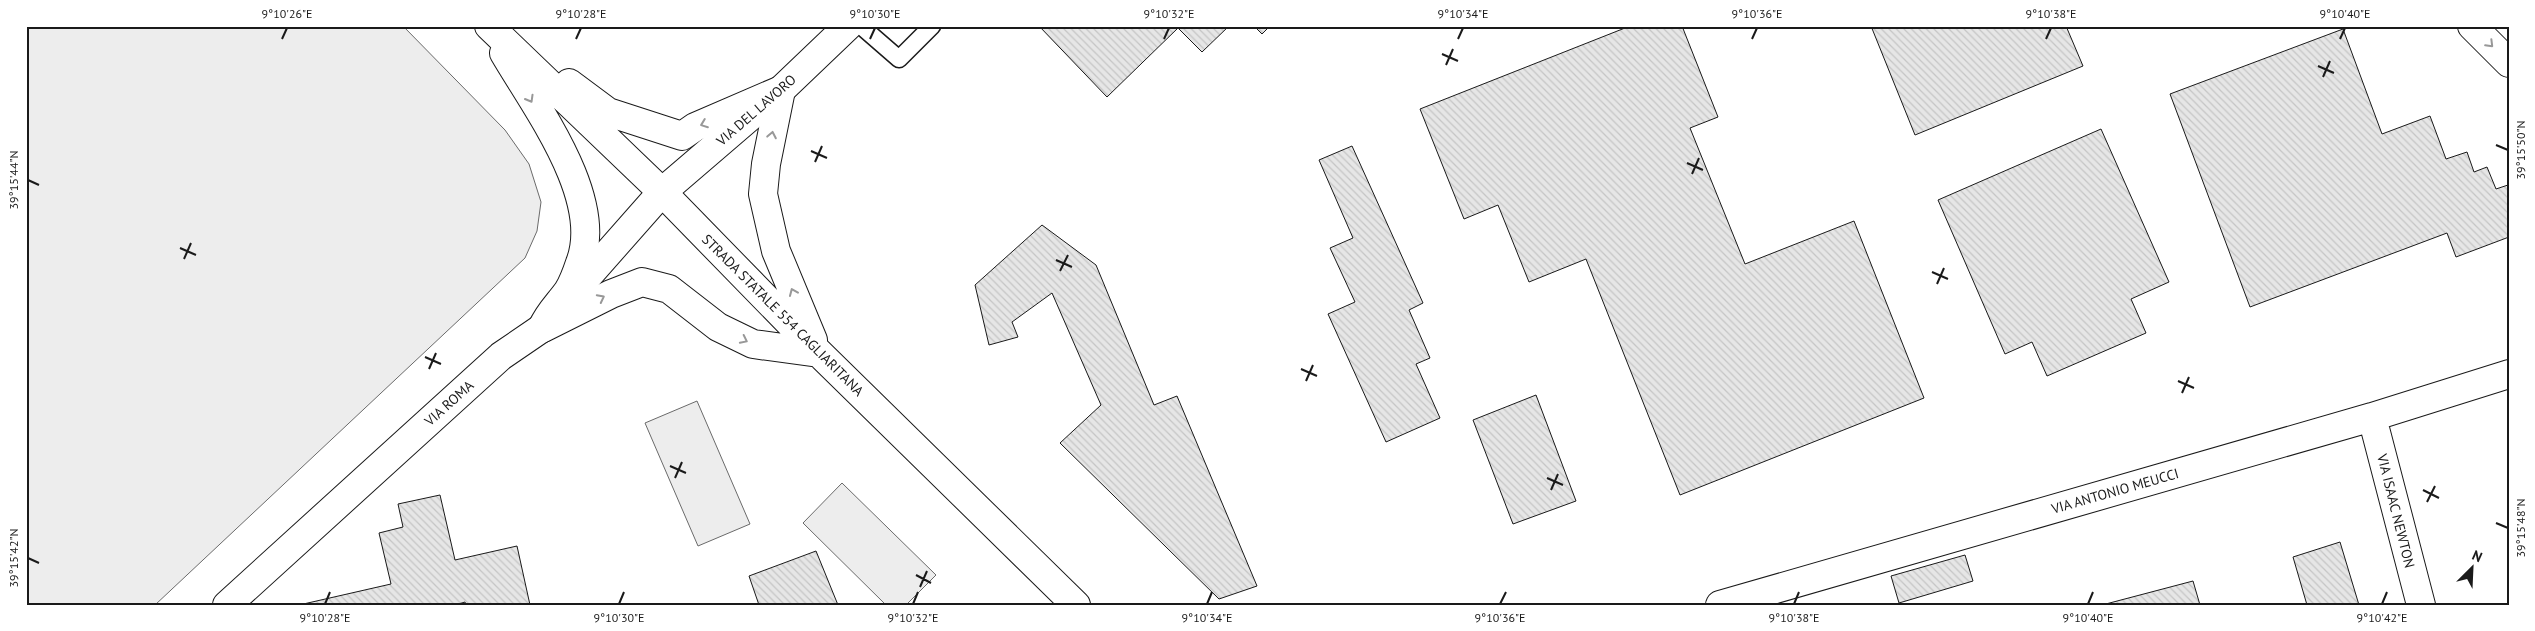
<svg xmlns="http://www.w3.org/2000/svg" width="2535" height="631" viewBox="0 0 2535 631" font-family="'PT Sans',sans-serif">
<style>
.built{fill:#ededed;stroke:#6a6a6a}
.building{fill:url(#building-back-hatch);stroke:#1a1a1a}
.lines{fill:none;stroke-linecap:round;stroke-linejoin:round}
.lane-casing{stroke:#1a1a1a;stroke-width:19}
.street-casing{stroke:#1a1a1a;stroke-width:30}
.secondary-casing{stroke:#1a1a1a;stroke-width:30}
.primary-casing{stroke:#1a1a1a;stroke-width:30}
.lane{stroke:#fff;stroke-width:16}
.street{stroke:#fff;stroke-width:28}
.secondary{stroke:#fff;stroke-width:28}
.primary{stroke:#fff;stroke-width:28}
.oneway{stroke:#989898}
.ticks{fill:none;stroke:#1a1a1a;stroke-width:2}
.labels{text-anchor:middle;stroke-width:4;stroke-linejoin:round;paint-order:stroke}
.street-label{font-size:14px;fill:#1a1a1a;stroke:#fff}
.neatline{fill:none;stroke:#1a1a1a;stroke-width:2}
.ticks-label{font-size:12px;text-anchor:middle;fill:#1a1a1a}
</style>
<defs>
<pattern id="building-back-hatch" width="6" height="6" patternUnits="userSpaceOnUse" patternTransform="scale(1.25)"><rect width="6" height="6" fill="#e6e6e6"/><path d="M-1 5l2 2M0 0l6 6M5-1l2 2" fill="none" stroke="#c5c5c5"/></pattern>
</defs>
<rect width="100%" height="100%" fill="#fff"/>
<path class="built" d="M26 26H403L505 130 529 164 541 202 537 231 525 258 155 605H26Z
M697 401 750 524 698 546 645 423Z
M842 483 936 575 906 605H886L803 523Z"/>
<path class="building" d="M1039 26H1229L1202 52 1178 28 1107 97Z
M1254 26H1270L1262 34Z
M1630 26H1682L1718 117 1690 128 1745 264 1854 221 1924 398 1680 495 1586 259 1529 282 1498 205 1464 219 1420 109Z
M1871 26H2066L2083 66 1915 135Z
M2343 29 2382 134 2430 116 2446 159 2467 152 2474 172 2487 167 2496 189 2508 185 2509 237 2456 257 2447 233 2250 307 2170 94Z
M2101 129 2169 282 2131 299 2146 333 2047 376 2032 342 2005 354 1938 200Z
M1352 146 1423 303 1409 310 1430 358 1416 364 1440 418 1386 442 1328 314 1355 302 1330 248 1353 238 1319 160Z
M1042 225 1096 265 1154 405 1177 396 1257 586 1219 599 1060 443 1101 405 1052 293 1012 322 1018 337 989 345 975 285Z
M1536 395 1576 501 1513 524 1473 420Z
M440 495 455 560 517 546 530 605H466L465 602 455 605H299L391 584 379 533 403 527 398 504Z
M2340 542 2359 605H2307L2293 557Z
M816 551 838 605H759L749 576Z
M1965 555 1973 581 1899 603 1891 576Z
M2193 581 2200 605H2102Z"/>
<g class="lines">
<defs>
<path id="lane" d="M861 26 899 59 932 26"/>
<path id="street" d="M2472 26 2509 63
M2372 417 2421 605
M1720 605 2372 417 2509 374"/>
<path id="secondary" d="M227 605 501 356 542 328 662 192 781 90 848 26"/>
<path id="primary" d="M489 26 662 192 819 353 1076 605
M504 53C536 108 605 198 580 263 577 272 573 283 568 291 558 305 550 311 542 328
M569 83 608 112 682 136 695 127 781 90
M781 90 766 164 763 194 776 251 813 340
M543 328 611 294 642 282 669 289 718 327 753 344 819 353"/>
</defs>
<use href="#lane" class="lane-casing"/>
<use href="#street" class="street-casing"/>
<use href="#secondary" class="secondary-casing"/>
<use href="#primary" class="primary-casing"/>
<use href="#lane" class="lane"/>
<use href="#street" class="street"/>
<use href="#secondary" class="secondary"/>
<use href="#primary" class="primary"/>
</g>
<defs><path id="oneway-chevron" d="M-2-3.5L2.5 0L-2 3.5" fill="none" stroke-width="1.6" stroke-linecap="round" stroke-linejoin="round" transform="scale(1.25)"/></defs>
<g class="oneway">
<use href="#oneway-chevron" transform="translate(2490 44) rotate(45)"/>
<use href="#oneway-chevron" transform="translate(530 99) rotate(60)"/>
<use href="#oneway-chevron" transform="translate(704 124) rotate(159)"/>
<use href="#oneway-chevron" transform="translate(772 135) rotate(-79)"/>
<use href="#oneway-chevron" transform="translate(793 292) rotate(-113)"/>
<use href="#oneway-chevron" transform="translate(601 298) rotate(-27)"/>
<use href="#oneway-chevron" transform="translate(744 340) rotate(26)"/>
</g>
<path class="ticks" d="M282 39 287 28M576 39 581 28M870 39 875 28M1164 39 1169 28M1458 39 1463 28M1752 39 1757 28M2046 39 2051 28M2340 39 2345 28M1442 54 1458 61M1446 65 1453 49M2318 66 2334 73M2323 77 2330 61M2496 145 2508 150M811 151 827 158M815 162 822 146M1687 163 1703 170M1692 174 1699 158M28 180 39 185M180 248 196 255M184 259 191 243M1056 260 1072 267M1060 271 1068 255M1932 272 1948 279M1937 284 1944 268M425 357 441 364M429 369 436 353M1301 369 1317 376M1306 381 1313 365M2178 381 2194 388M2182 393 2189 377M670 466 686 473M675 478 682 462M1547 478 1563 485M1551 490 1558 474M2423 490 2439 498M2427 502 2435 486M2496 523 2508 528M28 558 39 563M916 575 931 583M920 587 927 571M325 604 330 592M619 604 624 592M913 604 918 592M1207 604 1212 592M1500 604 1506 592M1794 604 1799 592M2088 604 2093 592M2382 604 2387 592"/>
<g class="labels">
<g class="street-label">
<text transform="translate(756 110) rotate(-41)" y="5">VIA DEL LAVORO</text>
<text transform="translate(783 315) rotate(45)" y="5">STRADA STATALE 554 CAGLIARITANA</text>
<text transform="translate(449 403) rotate(-42)" y="5">VIA ROMA</text>
<text transform="translate(2115 491) rotate(-16)" y="5">VIA ANTONIO MEUCCI</text>
<text transform="translate(2396 511) rotate(76)" y="5">VIA ISAAC NEWTON</text>
</g>
</g>
<rect width="2535" height="631" fill="none" stroke="#ffffff" stroke-width="55"/>
<g transform="translate(2472 568) rotate(24)" stroke="#ffffff" stroke-width="4" paint-order="stroke">
<path d="M0-4L9 19L0 12L-9 19Z" fill="#1a1a1a"/>
<text y="-8" font-size="14" font-weight="bold" text-anchor="middle" fill="#1a1a1a">N</text>
</g>
<rect x="28" y="28" width="2480" height="576" class="neatline"/>
<g class="ticks-label">
<text x="287" y="18">9°10'26"E</text>
<text x="581" y="18">9°10'28"E</text>
<text x="875" y="18">9°10'30"E</text>
<text x="1169" y="18">9°10'32"E</text>
<text x="1463" y="18">9°10'34"E</text>
<text x="1757" y="18">9°10'36"E</text>
<text x="2051" y="18">9°10'38"E</text>
<text x="2345" y="18">9°10'40"E</text>
<text transform="translate(2521 150) rotate(-90)" y="4">39°15'50"N</text>
<text transform="translate(14 180) rotate(-90)" y="4">39°15'44"N</text>
<text transform="translate(2521 528) rotate(-90)" y="4">39°15'48"N</text>
<text transform="translate(14 558) rotate(-90)" y="4">39°15'42"N</text>
<text x="325" y="622">9°10'28"E</text>
<text x="619" y="622">9°10'30"E</text>
<text x="913" y="622">9°10'32"E</text>
<text x="1207" y="622">9°10'34"E</text>
<text x="1500" y="622">9°10'36"E</text>
<text x="1794" y="622">9°10'38"E</text>
<text x="2088" y="622">9°10'40"E</text>
<text x="2382" y="622">9°10'42"E</text>
</g>
</svg>
